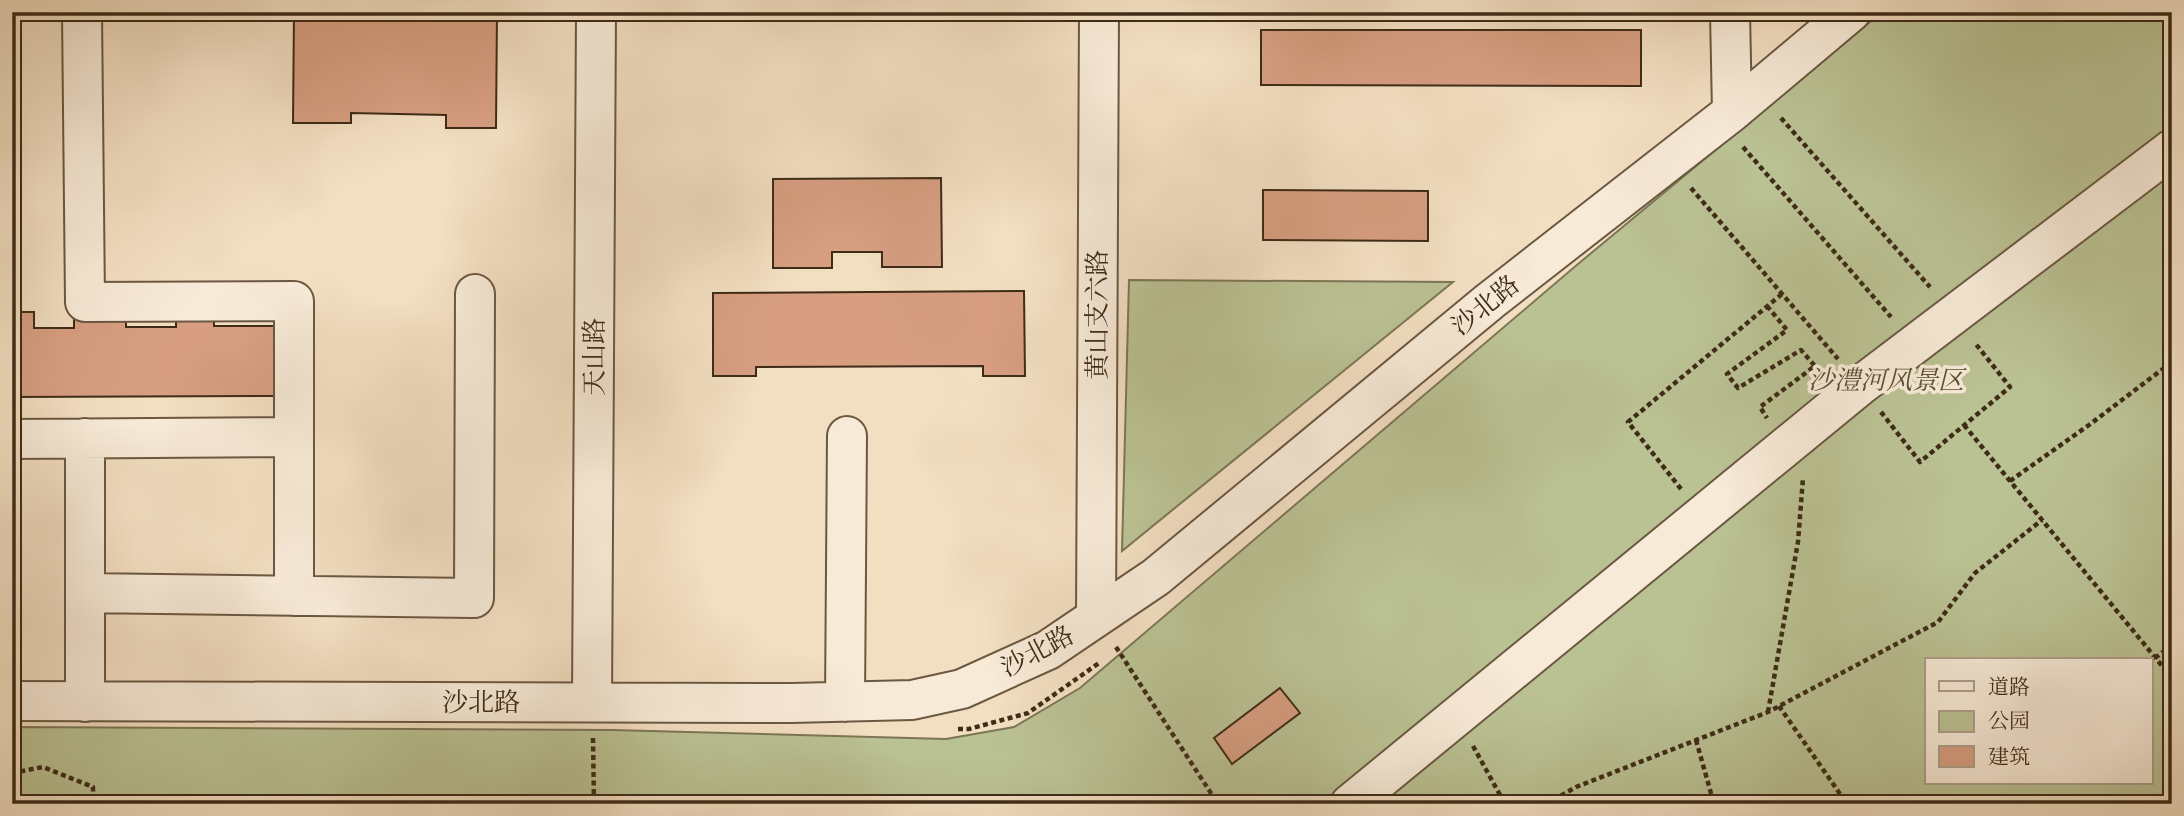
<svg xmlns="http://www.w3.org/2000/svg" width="2184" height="816" viewBox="0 0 2184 816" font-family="Alegreya,'Noto Serif SC',serif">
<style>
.green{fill:#bac193;stroke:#7c7655;stroke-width:2;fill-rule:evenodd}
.building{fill:#d79e81;stroke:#3e2c17;stroke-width:2}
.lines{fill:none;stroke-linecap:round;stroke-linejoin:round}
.minor-casing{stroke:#6b5842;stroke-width:42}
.path{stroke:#3e2c17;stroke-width:4.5;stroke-dasharray:5 3.5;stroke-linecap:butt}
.minor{stroke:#f7ead7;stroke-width:38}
.labels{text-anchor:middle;stroke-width:7;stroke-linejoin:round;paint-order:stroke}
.street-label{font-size:26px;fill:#3e2c17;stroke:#f7ead7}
.park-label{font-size:26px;font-style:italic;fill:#5d5136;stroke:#f7ead7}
</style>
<rect width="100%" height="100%" fill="#f2dec1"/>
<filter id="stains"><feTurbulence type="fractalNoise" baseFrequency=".00286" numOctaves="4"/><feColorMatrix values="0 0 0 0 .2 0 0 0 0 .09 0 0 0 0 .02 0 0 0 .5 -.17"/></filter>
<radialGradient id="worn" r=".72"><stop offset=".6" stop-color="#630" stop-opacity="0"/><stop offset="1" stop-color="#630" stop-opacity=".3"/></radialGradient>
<path class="green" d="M1882 12H2172V804H12V727L612 730 946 739 1014 727 1080 688 1578 264ZM1927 660H2151V783H1927Z
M1129 280 1453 282 1122 551Z"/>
<path class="building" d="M294 12H497L496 128H446V115L351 113V123H293Z
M721 12H805V21L721 19Z
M833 12H917V20L833 19Z
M947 12H1037V20L946 18Z
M1261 30H1641V86L1261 85Z
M941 178 942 267H882V252H832V268H773V179Z
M1263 190 1428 191V241L1263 240Z
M1024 291 1025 376H983V366L756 367V376H713V293Z
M12 312H34V328H74V313L126 312V327H176V313H214V326H282L283 396 12 397Z
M1280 688 1300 713 1232 764 1214 738Z"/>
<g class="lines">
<defs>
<path id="minor" d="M1730 12 1732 112
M294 437V596
M85 438V702
M12 439 294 437V301L85 302 82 12
M85 593 474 598 475 294
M1096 617 1099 12
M12 701 791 703 912 700 962 689 1048 650 1156 577 1490 301 1732 112 1851 12
M592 702 596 12
M845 702 847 436
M1350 804 1861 385 2172 149"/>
</defs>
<use href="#minor" class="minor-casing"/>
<path class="path" d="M1781 118 1930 287
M1743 147 1891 317
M1691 188 1838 359
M1767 306 1787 330 1727 374 1738 388 1801 350 1815 366 1760 407 1767 418
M1881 412 1920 462 2010 387 1975 343
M1964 425 2172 678
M2010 481 2089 425 2172 362
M1681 489 1628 422 1782 294
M1116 647 1218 804
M2155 658 2172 645
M1779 706 1847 804
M1768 712 1798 542 1803 478
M958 729H969L1028 713 1099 663
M593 738 594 804
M1696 740 1714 804
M1473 746 1505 804
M12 773 43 767 93 787V804
M1546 804 1576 787 1768 712 1938 622 1975 573 2042 520"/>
<use href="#minor" class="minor"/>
</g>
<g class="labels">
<g class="street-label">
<text transform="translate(1485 305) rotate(-39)" y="9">沙北路</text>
<text transform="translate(1097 315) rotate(-90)" y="9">黄山支六路</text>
<text transform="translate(594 357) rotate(-90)" y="9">天山路</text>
<text transform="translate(1037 651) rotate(-28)" y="9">沙北路</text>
<text x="481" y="711">沙北路</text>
</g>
<g class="park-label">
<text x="1886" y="389">沙澧河风景区</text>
</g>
</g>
<rect width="2184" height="816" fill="none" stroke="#f2dec1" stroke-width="42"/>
<rect x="14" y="14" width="2156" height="788" fill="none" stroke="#3e2c17" stroke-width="3.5"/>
<rect x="21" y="21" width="2142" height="774" fill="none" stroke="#3e2c17" stroke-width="2"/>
<rect x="1925" y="658" width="228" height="126" fill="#f7ead7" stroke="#ad9e8a" stroke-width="2"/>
<rect x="1939" y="681" width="35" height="10" fill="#f7ead7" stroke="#ad9e8a" stroke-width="2"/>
<text x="1988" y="694" font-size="21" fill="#3e2c17">道路</text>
<rect x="1939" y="711" width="35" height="21" fill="#bac193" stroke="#ad9e8a" stroke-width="2"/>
<text x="1988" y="728" font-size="21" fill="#3e2c17">公园</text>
<rect x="1939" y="746" width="35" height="21" fill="#d79e81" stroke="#ad9e8a" stroke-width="2"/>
<text x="1988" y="764" font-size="21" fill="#3e2c17">建筑</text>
<rect width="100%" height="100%" filter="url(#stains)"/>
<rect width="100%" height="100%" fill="url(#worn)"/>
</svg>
